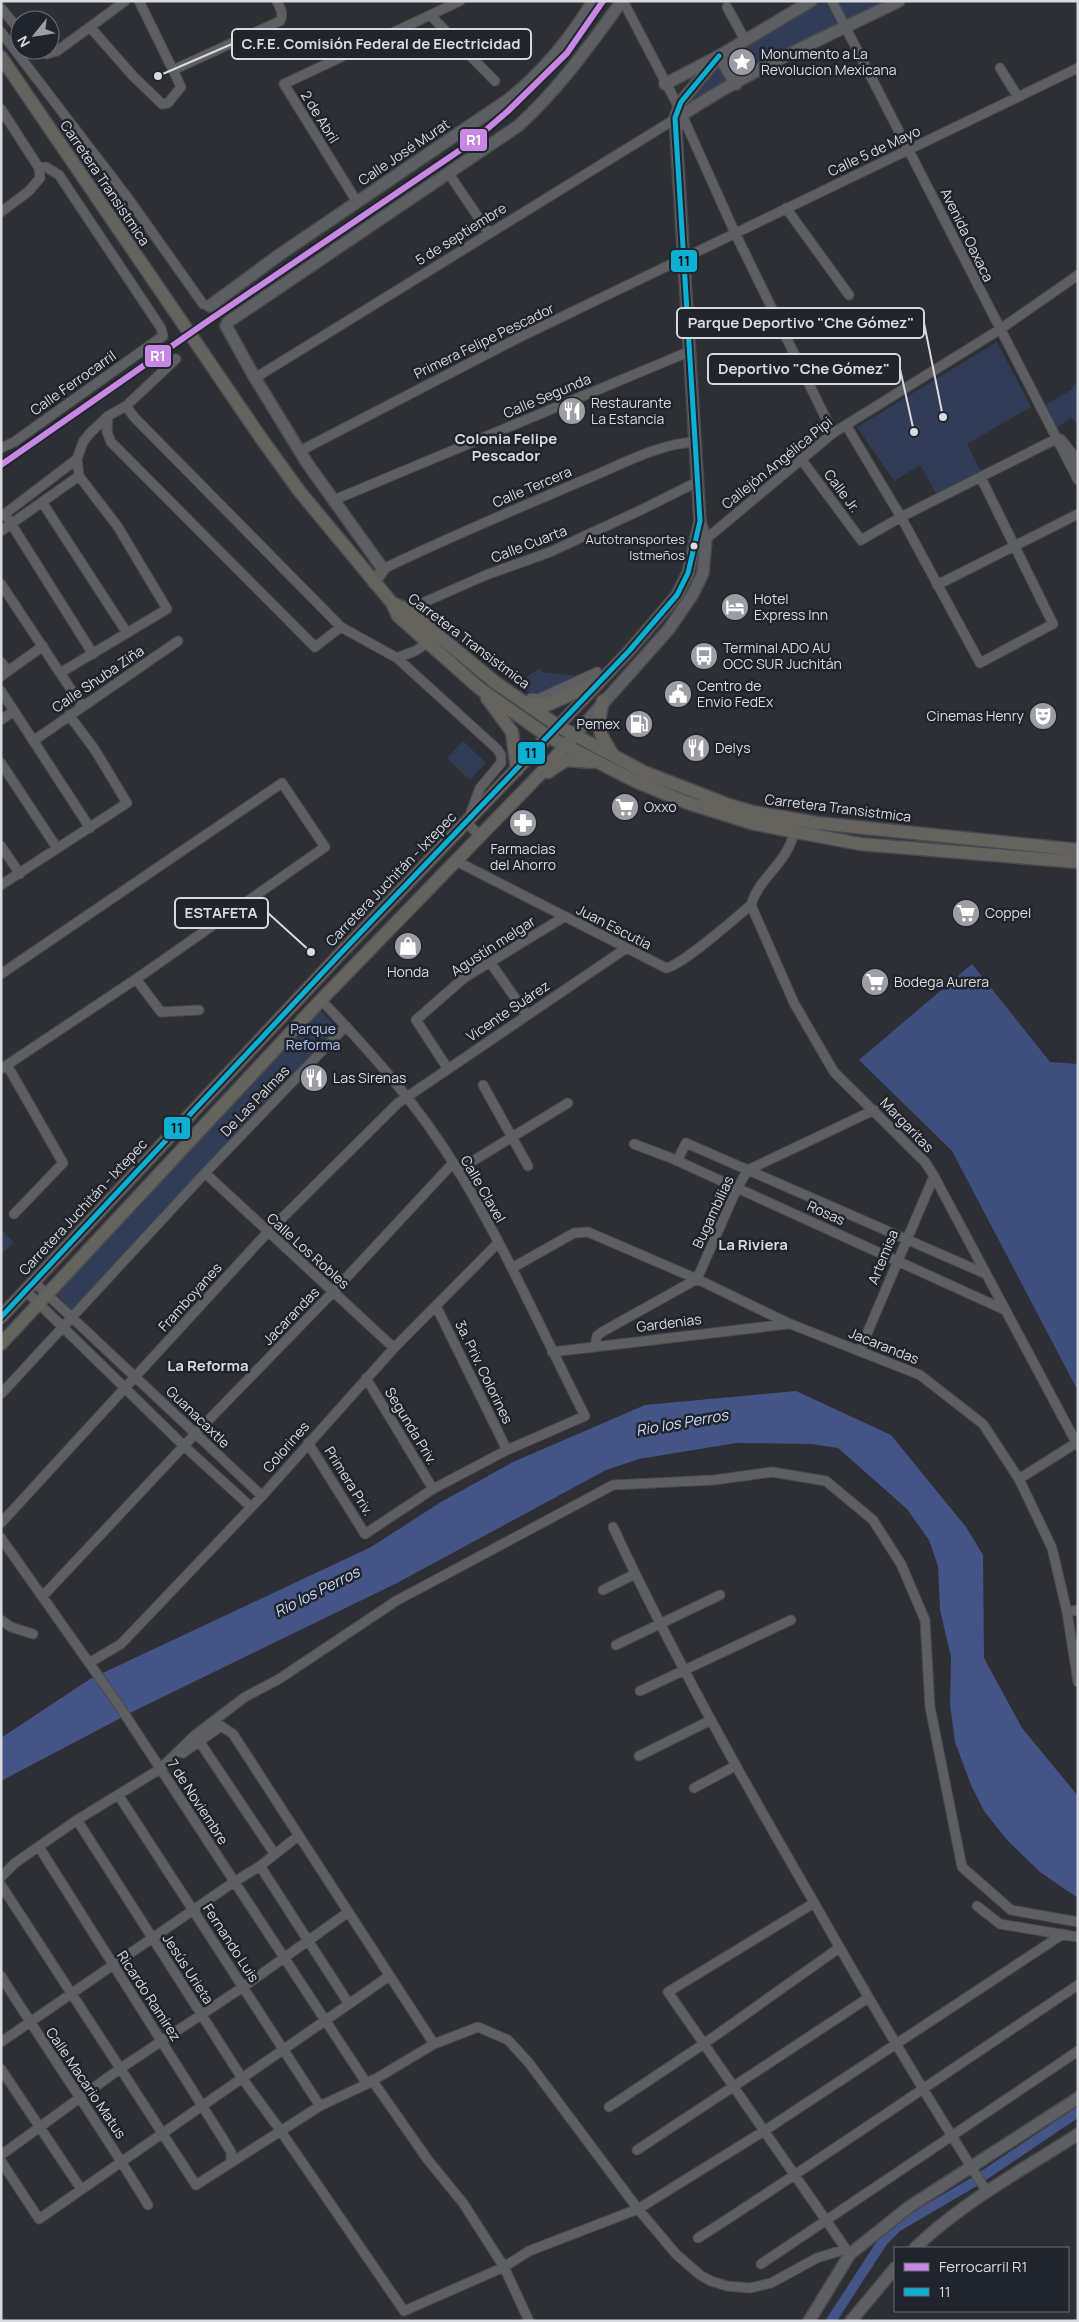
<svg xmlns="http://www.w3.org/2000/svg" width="1079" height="2322" viewBox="0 0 1079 2322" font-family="Manrope,sans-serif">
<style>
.green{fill:#313c57}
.forest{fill:#3e4f7e}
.water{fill:#445486}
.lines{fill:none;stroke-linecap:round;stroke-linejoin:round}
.canal{stroke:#445486;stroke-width:10}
.street-casing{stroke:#494a4f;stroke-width:11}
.secondary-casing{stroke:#494a4f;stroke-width:14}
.primary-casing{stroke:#494a4f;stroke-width:15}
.street{stroke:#5e5f63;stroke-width:9}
.secondary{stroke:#5e5f63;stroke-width:11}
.primary{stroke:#65635e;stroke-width:12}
.bus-1-casing{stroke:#20242d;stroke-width:9}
.bus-1{stroke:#0dafd3;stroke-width:5}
.rail-1-casing{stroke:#20242d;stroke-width:10}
.rail-1{stroke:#c787e3;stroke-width:6}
.bus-dot{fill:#d8dae0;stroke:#20242d;stroke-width:2}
.labels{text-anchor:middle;stroke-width:5;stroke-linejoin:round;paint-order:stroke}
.bus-label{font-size:13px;fill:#d8dae0;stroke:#20242d;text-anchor:end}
.poi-label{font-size:14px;fill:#d8dae0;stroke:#20242d;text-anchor:start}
.street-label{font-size:14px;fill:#d8dae0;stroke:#20242d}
.park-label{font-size:14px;fill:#b2c5f5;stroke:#20242d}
.neighbourhood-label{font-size:15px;font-weight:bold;fill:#d8dae0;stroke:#20242d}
.water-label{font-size:15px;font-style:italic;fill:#cedbfc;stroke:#20242d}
.leader{fill:none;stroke:#d8dae0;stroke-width:2}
.callout-dot{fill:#d8dae0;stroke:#20242d;stroke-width:2}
.callout{fill:#20242d;stroke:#d8dae0;stroke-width:2}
.callout-label{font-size:15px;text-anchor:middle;font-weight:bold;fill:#d8dae0}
.line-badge{stroke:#20242d;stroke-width:2}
.badge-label{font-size:14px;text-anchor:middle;font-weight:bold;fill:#fff}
.pale-badge-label{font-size:14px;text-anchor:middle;font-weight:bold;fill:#111}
</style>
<rect width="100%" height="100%" fill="#2d2f34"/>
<path class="green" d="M811 1H900L685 113V98L719 56Z
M997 342 1031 407 967 444 981 472 937 495 920 465 894 481 857 427Z
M1078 382V424L1071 417 1056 429 1043 406 1073 389 1071 387Z
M539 668 542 672 586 677 539 697 516 685Z
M463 741 486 763 470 780 447 758Z
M319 1009 339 1030 71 1311 57 1294Z
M1 1229 14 1243 1 1254Z"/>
<path class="forest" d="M972 964 1050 1062 1078 1064V1391L952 1151 859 1060Z"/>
<path class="water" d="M796 1391 891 1435 966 1527 983 1555 984 1658 1022 1728 1078 1796V1898L1040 1872 1007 1840 984 1811 971 1785 955 1742 950 1704 951 1657 940 1610 938 1566 929 1540 907 1509 838 1448 811 1444 736 1443 639 1459 606 1470 397 1583 134 1711 1 1781V1738L90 1679 371 1547 441 1502 513 1462 645 1405Z"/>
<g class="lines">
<path class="canal" d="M831 2321 883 2241 897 2227 974 2182 1078 2112"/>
<defs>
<path id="street" d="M139 1 173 70 280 21C284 14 280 8 277 1
M623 1 678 106 735 233 833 433
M832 1 1078 480
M727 7 745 40
M1 8 20 31
M430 15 495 81
M90 27 125 1
M1 32 128 198 203 304 210 306
M36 50 47 54 57 51 90 27 133 76 162 104 168 103 181 87 173 70
M1000 68 1018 97
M1 109 39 168 40 178 29 191 1 212
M449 174 489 233
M357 202 284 84 460 1
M786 208 849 295
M255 378 680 116
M126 406 134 417 341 627 397 658 415 651 433 639
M108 416 107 432 111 442 315 647 341 627
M846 425 901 517 980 663 1053 624 981 478
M1 448 14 442 163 336 161 328 59 175 46 167 39 168
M300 451 518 338 1078 68
M801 459 861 540 901 517 1056 439H1061L1078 461
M334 500 688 352
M42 502 127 633
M5 514 93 654
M2 516 77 459
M1 531 79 476
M701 541 706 539 833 433 999 330 1078 275
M383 569C451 536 521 507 591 477 624 463 659 444 694 442
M1 584 82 706
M937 585 1078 514
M402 612 486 575 550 552 641 510 697 482
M397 658 497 749 501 755V763L480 788 467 823 480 836
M1 662 8 671
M60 673 167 609 118 527 79 476 77 459 83 442 90 433 108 416 126 406 176 359
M1 676 43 646
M1 691 90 828
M531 698 538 699 597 672
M1 720 14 711
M33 741 178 641
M1 763 57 848
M794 832C788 863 759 877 751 905L794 1003 834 1072 925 1162 934 1176 1078 1446
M1 846 20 874
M456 861 666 968C684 964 734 919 751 905
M1 885 127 803 95 750 69 715
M490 962 527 1015
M1 974 282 783 325 847 136 979 1 1069
M136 979 161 1012 199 1010
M7 1065 63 1163 14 1214
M448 1069 416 1020 464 978 564 917
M483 1085 528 1166
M634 1144 671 1158 1005 1310
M677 1161 686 1143 986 1274
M458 1170 568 1103
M205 1173 394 1348
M512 1268 574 1233 588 1232 697 1279 788 1323 920 1375 983 1424 1019 1479 1052 1548 1067 1612 1078 1682
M34 1282 262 1496
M26 1291 184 1446 251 1507
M436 1306 507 1450
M595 1346 597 1336 602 1332 697 1279 737 1188 748 1170 874 1110
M860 1350 934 1176
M552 1352 788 1324
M366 1378 433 1489
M1 1394 205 1173 346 1026
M308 1443 365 1534 433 1489 507 1450 585 1416C542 1332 504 1244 454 1164 417 1104 370 1051 321 1000
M1019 1479 1076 1443
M1 1523 267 1233 398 1103 625 949
M613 1527C673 1655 741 1777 812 1899 868 1998 926 2096 987 2192
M1 1538 118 1704 367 2084
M603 1590 635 1574
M43 1596 195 1434 333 1292 453 1163
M1067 1612 1078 1610
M1 1620 11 1627 33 1634
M616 1645 720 1595
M89 1663 121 1644 262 1496 394 1348 498 1243
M640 1691 791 1620
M199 1741 274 1853
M183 1753 221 1726 233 1734 434 2044
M639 1756 711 1720
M694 1788 735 1766
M119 1796 320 2106
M77 1820 242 2078 280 2130 404 2311 504 2267 529 2251 638 2209 764 2131 1063 1934
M39 1847 220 2134 231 2152V2162
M260 1866 349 2004 389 1976
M1 1877 15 1863 77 1820 160 1769 195 1735 245 1697 279 1679 396 1601 613 1485 714 1480 772 1472 826 1481 873 1520 901 1564 925 1620 930 1707 962 1867 1011 1910 1078 1922
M1 1885 196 2185 320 2106 367 2084 434 2044 478 2027 508 2040 529 2063 638 2209 676 2254 700 2275 711 2281 727 2286 750 2288 771 2283 817 2258 846 2249
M814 1903 668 1992 848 2252
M977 1906 1000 1924 1078 1937
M1 1976C49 2053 101 2127 148 2205
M1 2042 234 1882 260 1866 298 1836
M1 2069 81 2189
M372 2080 428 2160 463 2203 504 2267 529 2321
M609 2107 705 2043 839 1948
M637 2150 868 1998
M1 2155 121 2068 243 1987 347 1913
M1 2161 39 2219 349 2004
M698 2238C826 2156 951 2069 1078 1985
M761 2264 1078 2051"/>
<path id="secondary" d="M719 56 736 84
M665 84 719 56 811 1
M680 125 682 115C749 70 826 37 899 1
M210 306 279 255 509 99C544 71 570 39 593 1
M374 583 383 569 307 463 255 378 226 326 228 322 518 126C559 89 590 45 622 1
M558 726 629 651 677 595 688 573 700 521 675 118 681 102 719 56
M574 736 669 629 693 594 703 573 706 539 700 523
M915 2248C962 2202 1023 2170 1078 2134
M809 2321 850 2254 909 2207 1078 2098
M851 2321 895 2268"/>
<path id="primary" d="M1 57 261 438 300 492 392 603 398 616 479 688 549 737 635 781 688 803 755 824 860 844 1078 862
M392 603 406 609 496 683 558 726 644 772 729 805 753 812 817 823 1078 850
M487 698 512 732 517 770
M603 701C596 730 598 731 613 755
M527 703 547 705 599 682
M548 772 566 760 592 762
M1 1317 340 954 558 726
M1 1344 321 1000 545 769 574 736"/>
</defs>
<use href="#street" class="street-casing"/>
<use href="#secondary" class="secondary-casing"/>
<use href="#primary" class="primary-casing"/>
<use href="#street" class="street"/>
<use href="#secondary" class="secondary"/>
<use href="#primary" class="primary"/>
<defs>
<path id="bus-1" d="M1 1317 340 954 629 651 677 595 688 573 700 521 675 118 681 102 719 56"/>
</defs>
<use href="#bus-1" class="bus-1-casing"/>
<use href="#bus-1" class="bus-1"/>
<defs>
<path id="rail-1" d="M1 465 205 323 472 142 508 111 567 53 603 1"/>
</defs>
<use href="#rail-1" class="rail-1-casing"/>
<use href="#rail-1" class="rail-1"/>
</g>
<defs>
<symbol id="sight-disc" viewBox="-11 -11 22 22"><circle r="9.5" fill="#9c9ea4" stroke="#20242d"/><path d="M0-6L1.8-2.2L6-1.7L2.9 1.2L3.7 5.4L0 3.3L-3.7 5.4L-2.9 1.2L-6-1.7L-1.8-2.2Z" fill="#fff"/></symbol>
<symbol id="restaurant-disc" viewBox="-11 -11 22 22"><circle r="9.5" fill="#9c9ea4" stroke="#20242d"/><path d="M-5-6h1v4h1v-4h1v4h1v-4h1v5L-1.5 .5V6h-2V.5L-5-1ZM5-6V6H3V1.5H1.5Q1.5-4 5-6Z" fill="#fff"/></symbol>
<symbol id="hotel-disc" viewBox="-11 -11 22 22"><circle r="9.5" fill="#9c9ea4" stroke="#20242d"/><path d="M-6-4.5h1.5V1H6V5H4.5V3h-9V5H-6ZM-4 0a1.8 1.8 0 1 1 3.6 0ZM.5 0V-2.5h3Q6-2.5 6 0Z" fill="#fff"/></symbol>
<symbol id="bus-disc" viewBox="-11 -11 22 22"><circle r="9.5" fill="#9c9ea4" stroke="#20242d"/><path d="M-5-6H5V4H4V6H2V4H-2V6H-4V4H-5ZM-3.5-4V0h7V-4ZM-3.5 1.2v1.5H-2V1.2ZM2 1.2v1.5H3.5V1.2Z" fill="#fff"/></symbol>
<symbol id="civic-disc" viewBox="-11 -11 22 22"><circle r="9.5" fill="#9c9ea4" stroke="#20242d"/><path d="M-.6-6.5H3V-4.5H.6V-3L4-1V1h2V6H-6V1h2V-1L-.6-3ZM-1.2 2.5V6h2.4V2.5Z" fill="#fff"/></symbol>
<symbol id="theatre-disc" viewBox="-11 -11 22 22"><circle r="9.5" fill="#9c9ea4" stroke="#20242d"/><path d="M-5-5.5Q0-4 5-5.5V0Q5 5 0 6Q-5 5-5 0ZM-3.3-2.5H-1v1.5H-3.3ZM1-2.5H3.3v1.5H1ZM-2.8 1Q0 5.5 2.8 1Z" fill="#fff"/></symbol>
<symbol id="fuel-disc" viewBox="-11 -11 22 22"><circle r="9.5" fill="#9c9ea4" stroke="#20242d"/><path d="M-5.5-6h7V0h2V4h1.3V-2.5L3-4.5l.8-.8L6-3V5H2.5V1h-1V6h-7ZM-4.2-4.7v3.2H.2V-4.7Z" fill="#fff"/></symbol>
<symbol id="supermarket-disc" viewBox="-11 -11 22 22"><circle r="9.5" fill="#9c9ea4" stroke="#20242d"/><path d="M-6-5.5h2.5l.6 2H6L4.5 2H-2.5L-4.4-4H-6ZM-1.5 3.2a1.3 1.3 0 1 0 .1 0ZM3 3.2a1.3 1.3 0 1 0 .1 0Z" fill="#fff"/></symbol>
<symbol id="pharmacy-disc" viewBox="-11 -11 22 22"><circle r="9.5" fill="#9c9ea4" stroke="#20242d"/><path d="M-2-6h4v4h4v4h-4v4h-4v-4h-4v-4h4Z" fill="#fff"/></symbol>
<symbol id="shop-disc" viewBox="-11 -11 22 22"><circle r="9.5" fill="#9c9ea4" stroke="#20242d"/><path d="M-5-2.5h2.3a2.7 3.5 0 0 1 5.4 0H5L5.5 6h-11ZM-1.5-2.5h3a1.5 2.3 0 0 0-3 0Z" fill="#fff"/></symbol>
</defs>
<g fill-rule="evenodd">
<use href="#sight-disc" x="726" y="46" width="32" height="32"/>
<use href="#restaurant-disc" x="556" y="395" width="32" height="32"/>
<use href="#hotel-disc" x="719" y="591" width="32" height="32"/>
<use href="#bus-disc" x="688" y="640" width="32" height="32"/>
<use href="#civic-disc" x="662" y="678" width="32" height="32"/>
<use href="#theatre-disc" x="1027" y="700" width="32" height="32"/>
<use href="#fuel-disc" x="623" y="708" width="32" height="32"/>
<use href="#restaurant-disc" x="680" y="732" width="32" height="32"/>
<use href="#supermarket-disc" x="609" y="791" width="32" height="32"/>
<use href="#pharmacy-disc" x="507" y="807" width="32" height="32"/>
<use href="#supermarket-disc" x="950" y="897" width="32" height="32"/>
<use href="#shop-disc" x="392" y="930" width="32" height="32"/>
<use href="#supermarket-disc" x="859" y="966" width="32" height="32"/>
<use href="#restaurant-disc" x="298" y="1062" width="32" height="32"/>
</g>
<circle class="bus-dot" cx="694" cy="546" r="4.5"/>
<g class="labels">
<g class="bus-label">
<text x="685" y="544">Autotransportes<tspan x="685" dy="16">Istmeños</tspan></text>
</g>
<g class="poi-label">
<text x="761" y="59">Monumento a La<tspan x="761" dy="16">Revolucion Mexicana</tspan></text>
<text x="591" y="408">Restaurante<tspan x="591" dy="16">La Estancia</tspan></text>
<text x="754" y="604">Hotel<tspan x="754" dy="16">Express Inn</tspan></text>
<text x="723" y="653">Terminal ADO AU<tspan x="723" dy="16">OCC SUR Juchitán</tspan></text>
<text x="697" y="691">Centro de<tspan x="697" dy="16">Envio FedEx</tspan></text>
<text x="1024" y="721" text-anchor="end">Cinemas Henry</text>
<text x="620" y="729" text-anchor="end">Pemex</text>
<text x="715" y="753">Delys</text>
<text x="644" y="812">Oxxo</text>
<text x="523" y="854" text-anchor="middle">Farmacias<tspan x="523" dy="16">del Ahorro</tspan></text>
<text x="985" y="918">Coppel</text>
<text x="408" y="977" text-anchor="middle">Honda</text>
<text x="894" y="987">Bodega Aurera</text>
<text x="333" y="1083">Las Sirenas</text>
</g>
<g class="street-label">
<text transform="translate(320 117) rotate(58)" y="5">2 de Abril</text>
<text transform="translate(874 151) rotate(-25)" y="5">Calle 5 de Mayo</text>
<text transform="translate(404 152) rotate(-34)" y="5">Calle José Murat</text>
<text transform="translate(105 183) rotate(56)" y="5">Carretera Transistmica</text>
<text transform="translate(461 234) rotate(-32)" y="5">5 de septiembre</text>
<text transform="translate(967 235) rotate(64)" y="5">Avenida Oaxaca</text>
<text transform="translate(484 341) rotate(-26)" y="5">Primera Felipe Pescador</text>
<text transform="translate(73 383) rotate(-35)" y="5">Calle Ferrocarril</text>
<text transform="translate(547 396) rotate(-23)" y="5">Calle Segunda</text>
<text transform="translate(777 463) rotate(-39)" y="5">Callejón Angélica Pipi</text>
<text transform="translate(532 487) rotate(-23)" y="5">Calle Tercera</text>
<text transform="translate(842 491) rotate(53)" y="5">Calle Jr.</text>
<text transform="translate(529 544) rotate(-21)" y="5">Calle Cuarta</text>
<text transform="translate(469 641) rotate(37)" y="5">Carretera Transistmica</text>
<text transform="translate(98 679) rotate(-34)" y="5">Calle Shuba Ziña</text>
<text transform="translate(838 808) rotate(7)" y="5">Carretera Transistmica</text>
<text transform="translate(391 879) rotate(-46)" y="5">Carretera Juchitán - Ixtepec</text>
<text transform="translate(614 927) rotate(27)" y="5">Juan Escutia</text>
<text transform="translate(493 946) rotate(-33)" y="5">Agustín melgar</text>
<text transform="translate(508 1011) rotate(-34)" y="5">Vicente Suárez</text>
<text transform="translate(255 1101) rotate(-46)" y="5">De Las Palmas</text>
<text transform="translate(907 1125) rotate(46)" y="5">Margaritas</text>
<text transform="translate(483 1189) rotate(60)" y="5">Calle Clavel</text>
<text transform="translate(83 1207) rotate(-47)" y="5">Carretera Juchitán - Ixtepec</text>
<text transform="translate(713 1212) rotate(-65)" y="5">Bugambilias</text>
<text transform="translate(826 1213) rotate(24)" y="5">Rosas</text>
<text transform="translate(308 1251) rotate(42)" y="5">Calle Los Robles</text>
<text transform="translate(883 1257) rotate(-68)" y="5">Artemisa</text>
<text transform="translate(190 1297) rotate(-48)" y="5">Framboyanes</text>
<text transform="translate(291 1316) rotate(-46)" y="5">Jacarandas</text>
<text transform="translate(669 1323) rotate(-7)" y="5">Gardenias</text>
<text transform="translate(884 1346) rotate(22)" y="5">Jacarandas</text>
<text transform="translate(484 1372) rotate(64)" y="5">3a. Priv. Colorines</text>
<text transform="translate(198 1417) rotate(44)" y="5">Guanacaxtle</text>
<text transform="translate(411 1426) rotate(59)" y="5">Segunda Priv.</text>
<text transform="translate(286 1447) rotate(-49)" y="5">Colorines</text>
<text transform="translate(349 1481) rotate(58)" y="5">Primera Priv.</text>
<text transform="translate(198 1802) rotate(57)" y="5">7 de Noviembre</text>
<text transform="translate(231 1943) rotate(57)" y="5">Fernando Luis</text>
<text transform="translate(188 1969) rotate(57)" y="5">Jesús Urieta</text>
<text transform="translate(149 1996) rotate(57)" y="5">Ricardo Ramírez</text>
<text transform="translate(86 2083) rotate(56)" y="5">Calle Macario Matus</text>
</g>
<g class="park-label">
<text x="313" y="1034">Parque<tspan x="313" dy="16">Reforma</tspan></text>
</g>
<g class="neighbourhood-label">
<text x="506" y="444">Colonia Felipe<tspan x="506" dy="17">Pescador</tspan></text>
<text x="753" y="1250">La Riviera</text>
<text x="208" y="1371">La Reforma</text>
</g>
<g class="water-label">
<text transform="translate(682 1423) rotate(-10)" y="5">Rio los Perros</text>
<text transform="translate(317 1592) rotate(-27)" y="5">Rio los Perros</text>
</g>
</g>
<path class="leader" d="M158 76L232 44M943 417L924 323M914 432L900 369M311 952L268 913"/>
<g class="callout-dot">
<circle cx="158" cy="76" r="5"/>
<circle cx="943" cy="417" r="5"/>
<circle cx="914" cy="432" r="5"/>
<circle cx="311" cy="952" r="5"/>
</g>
<g class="callout">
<rect x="232" y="29" width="299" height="30" rx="5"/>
<rect x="677" y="308" width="247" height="30" rx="5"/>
<rect x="708" y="354" width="192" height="30" rx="5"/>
<rect x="175" y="898" width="93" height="30" rx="5"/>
</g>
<g class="callout-label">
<text x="381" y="49">C.F.E. Comisión Federal de Electricidad</text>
<text x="801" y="328">Parque Deportivo "Che Gómez"</text>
<text x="804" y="374">Deportivo "Che Gómez"</text>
<text x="221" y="918">ESTAFETA</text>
</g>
<g class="line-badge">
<rect x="459" y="128" width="29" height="24" rx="5" fill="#c787e3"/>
<rect x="670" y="249" width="28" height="24" rx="5" fill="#0dafd3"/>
<rect x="144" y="344" width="28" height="24" rx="5" fill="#c787e3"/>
<rect x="517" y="741" width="29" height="24" rx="5" fill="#0dafd3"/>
<rect x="163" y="1116" width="28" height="24" rx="5" fill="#0dafd3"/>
</g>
<g class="badge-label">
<text x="474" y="145">R1</text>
<text x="158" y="361">R1</text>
</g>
<g class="pale-badge-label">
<text x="684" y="266">11</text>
<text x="531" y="758">11</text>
<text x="177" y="1133">11</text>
</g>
<rect width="1079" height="2322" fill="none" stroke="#d8dae0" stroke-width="5"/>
<rect x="894" y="2247" width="175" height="65" fill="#20242d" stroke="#6a6d75"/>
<rect x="904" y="2263" width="25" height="8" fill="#c787e3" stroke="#6a6d75"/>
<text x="939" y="2272" font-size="15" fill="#d8dae0">Ferrocarril R1</text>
<rect x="904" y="2288" width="25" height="8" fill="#0dafd3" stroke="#6a6d75"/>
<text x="939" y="2297" font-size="15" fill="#d8dae0">11</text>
<g transform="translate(35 35) rotate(240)"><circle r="24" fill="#20242d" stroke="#6a6d75"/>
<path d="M0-4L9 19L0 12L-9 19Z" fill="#9c9ea4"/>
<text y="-8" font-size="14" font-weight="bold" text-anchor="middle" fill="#d8dae0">N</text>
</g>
</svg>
